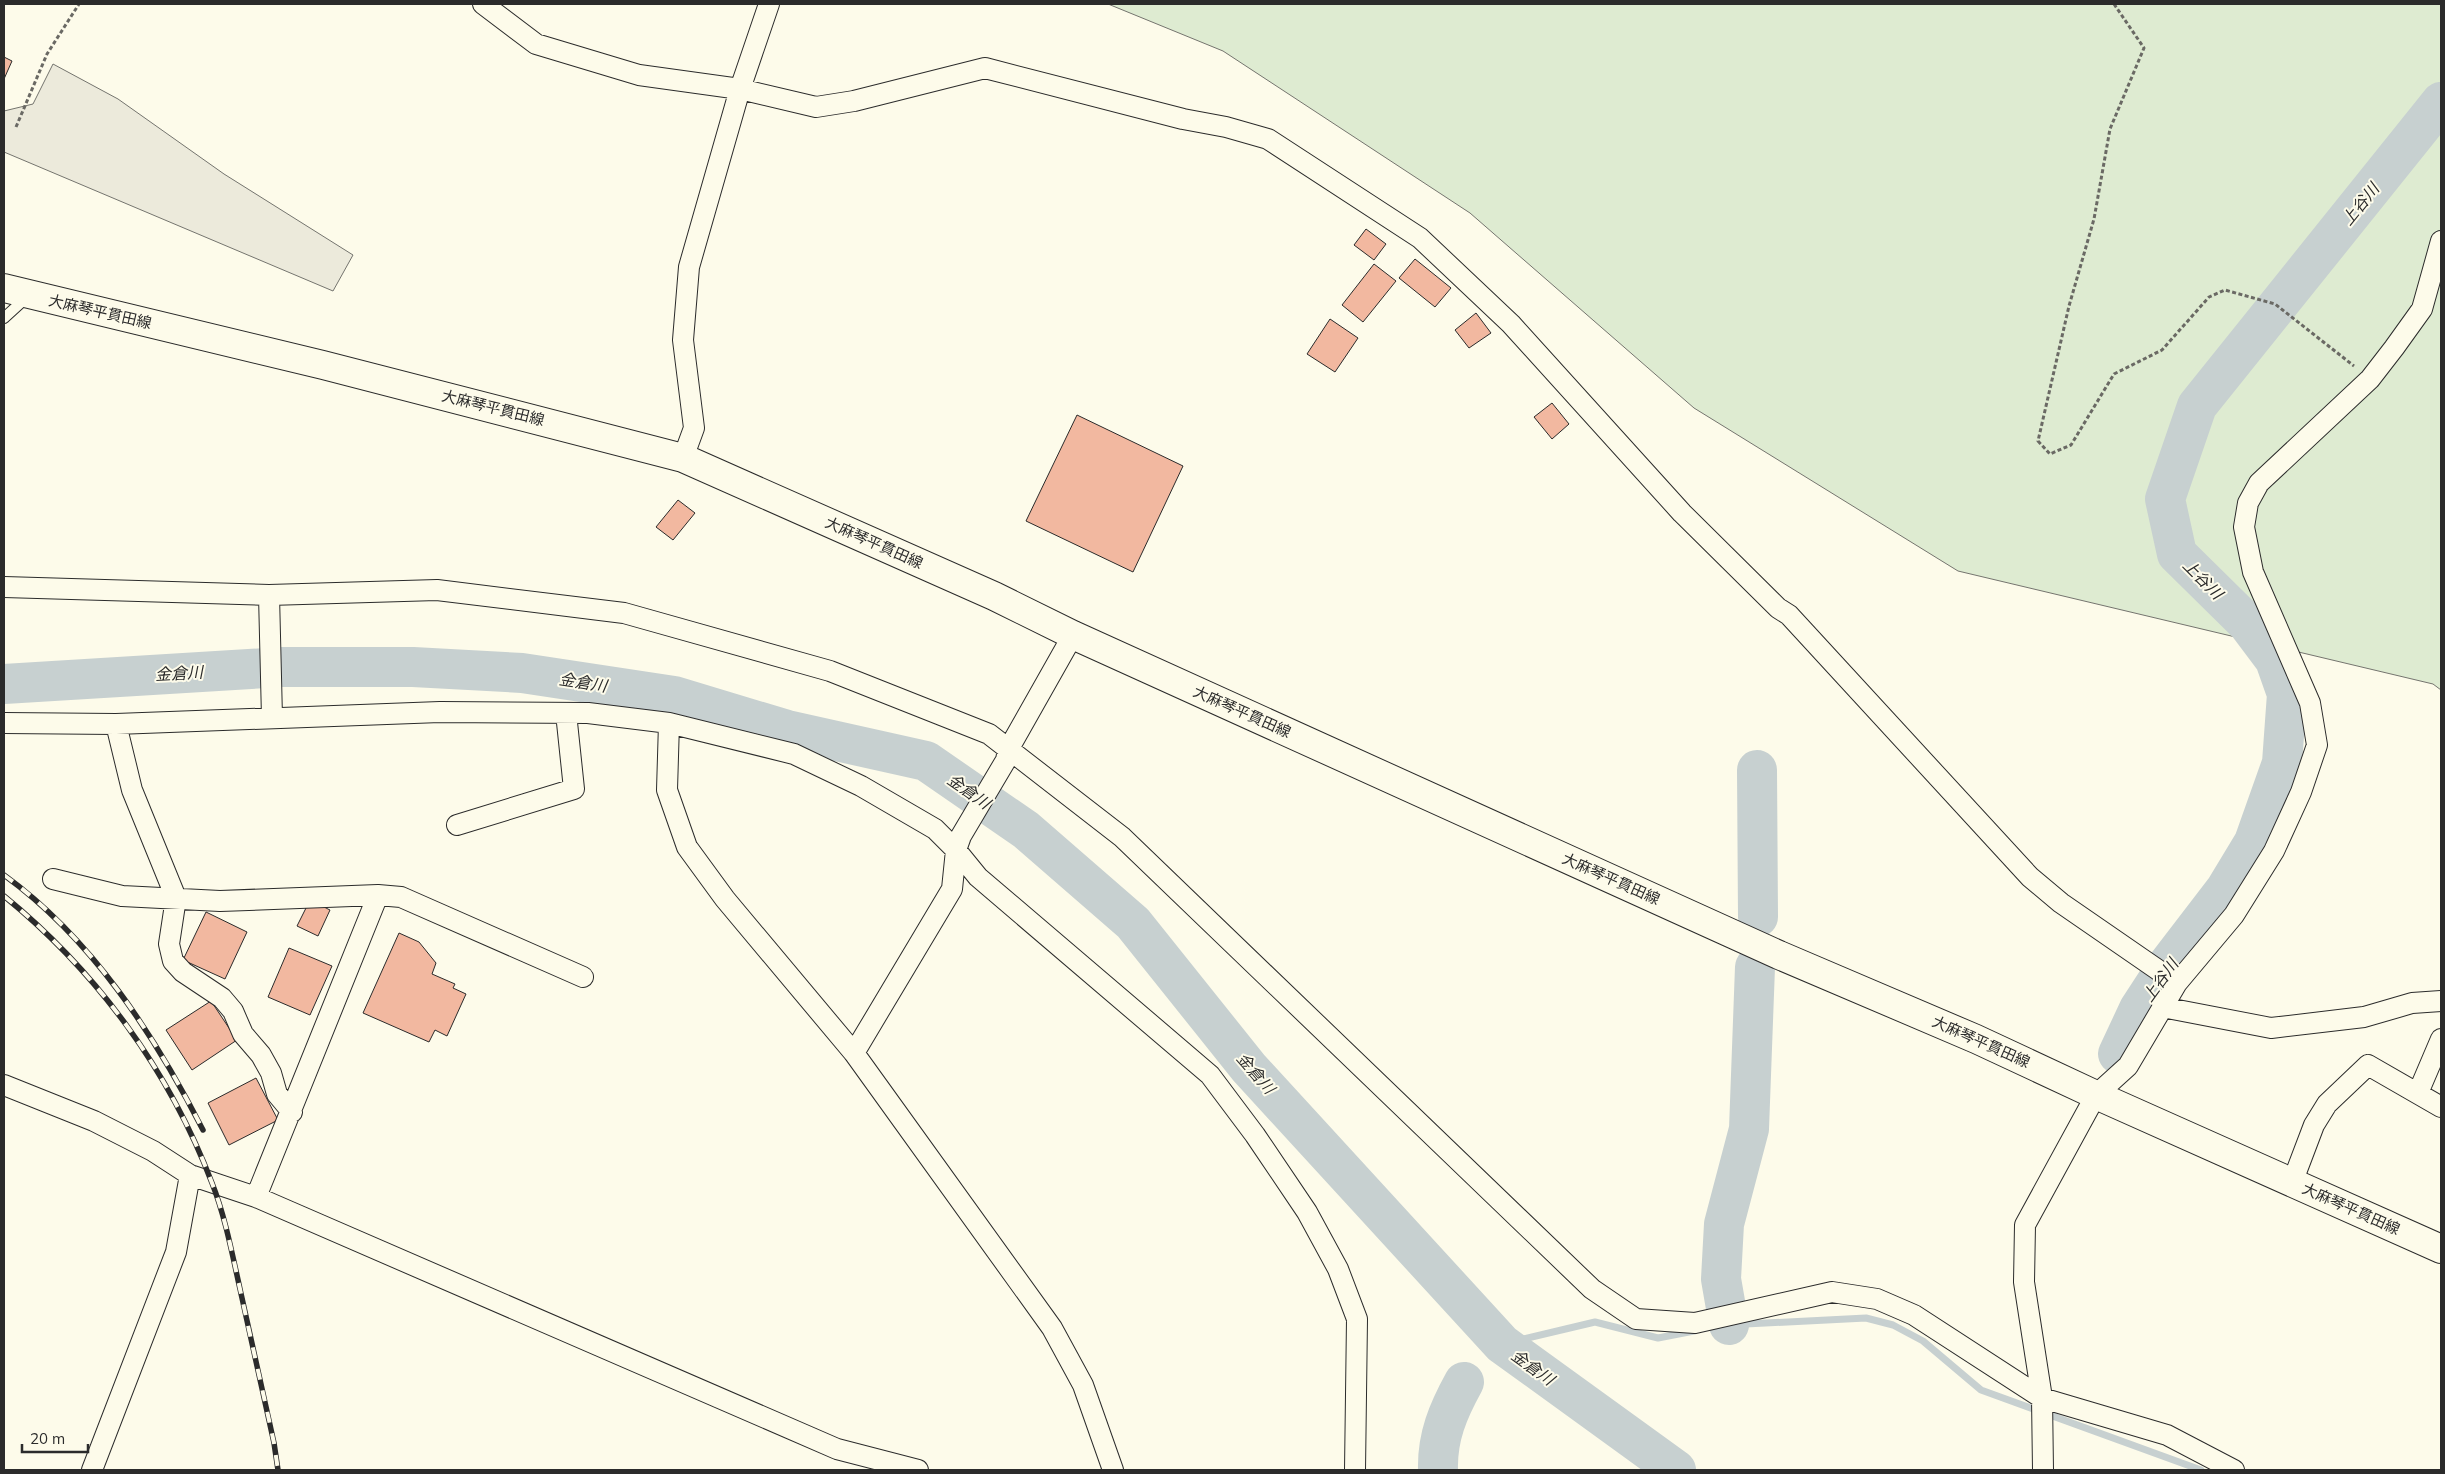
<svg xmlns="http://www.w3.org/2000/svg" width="2445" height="1474" viewBox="0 0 2445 1474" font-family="Mulish,'Noto Sans JP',sans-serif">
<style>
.green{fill:#deebd1;stroke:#74746e}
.parking{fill:#eceadb;stroke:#74746e}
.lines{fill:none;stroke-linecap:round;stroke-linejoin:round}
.stream{stroke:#c7d0d0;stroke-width:7}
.river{stroke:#c7d0d0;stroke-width:40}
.building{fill:#f2b8a0;stroke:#2b2b2b}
.service-casing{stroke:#2b2b2b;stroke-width:12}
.minor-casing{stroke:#2b2b2b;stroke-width:22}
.secondary-casing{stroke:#2b2b2b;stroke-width:30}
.path{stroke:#6a6964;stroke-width:3;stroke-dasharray:4 2.5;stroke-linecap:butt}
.service{stroke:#fdfbea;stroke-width:10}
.minor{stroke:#fdfbea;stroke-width:20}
.secondary{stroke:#fdfbea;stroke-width:28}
.rail-casing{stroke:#2b2b2b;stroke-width:5.5}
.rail{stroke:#fdfbea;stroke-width:4;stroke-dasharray:11;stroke-linecap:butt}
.labels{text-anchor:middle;stroke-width:4;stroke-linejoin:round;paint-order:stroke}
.street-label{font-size:15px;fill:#2b2b2b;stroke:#fdfbea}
.water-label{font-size:16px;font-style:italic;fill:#2b2b2b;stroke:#fdfbea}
</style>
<rect width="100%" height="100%" fill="#fdfbea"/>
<path class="green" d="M1108 4H2441V690L2433 684 1958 571 1694 408 1470 213 1223 51Z"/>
<path class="parking" d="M53 64 118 99 224 174 353 255 333 291 4 152V111L33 104Z"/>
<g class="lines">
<path class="stream" d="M1726 1325 1866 1318 1893 1325 1923 1341 1981 1390 2201 1470
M1502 1344 1595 1322 1658 1338 1694 1331"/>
<path class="river" d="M4 684 282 667H413L522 673 674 696 787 730 926 761 1026 830 1133 923 1249 1068 1502 1344 1676 1470
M1757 770 1758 917
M2118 1054 2139 1009 2169 963 2225 890 2254 842 2282 763 2287 694 2275 660 2248 624 2177 554 2165 499 2197 406 2441 102
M1729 1325 1721 1279 1724 1224 1749 1129 1755 967
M1438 1470C1437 1437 1448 1411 1464 1382"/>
</g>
<path class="building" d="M4 57 12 61 4 79Z
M1366 229 1386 244 1374 260 1354 245Z
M1415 259 1451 288 1435 307 1399 278Z
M1374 264 1396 281 1363 322 1342 305Z
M1476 313 1491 333 1469 348 1455 330Z
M1330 319 1358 338 1335 372 1307 354Z
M1552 403 1569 424 1552 439 1534 417Z
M1077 415 1183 466 1133 572 1026 521Z
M678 500 695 513 673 540 656 527Z
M310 900 330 910 318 936 297 926Z
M206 912 247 932 225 979 183 960Z
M399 933 419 942 436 963 432 974 455 984 453 988 466 994 447 1036 435 1030 429 1042 363 1013Z
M289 948 332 966 310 1015 268 997Z
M211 1001 237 1040 192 1070 166 1030Z
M256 1078 278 1120 229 1145 208 1103Z"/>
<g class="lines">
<defs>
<path id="service" d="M4 318 27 297"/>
<path id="minor" d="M483 4 536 44 639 75 740 89 816 107 854 101 985 68 1183 119 1226 127 1268 139 1420 238 1511 324 1682 513 1778 608 1789 615 2030 877 2061 903 2177 983
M683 458 694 428 683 340 689 267 740 89 769 4
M4 587 269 595 437 590 624 613 830 671 989 734 1122 837 1592 1289 1636 1319 1695 1323 1832 1292 1877 1299 1914 1315 2042 1398 2167 1435 2234 1470
M269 595 272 718
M4 723 116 724 440 712 588 713 669 723 794 754 861 786 935 829 956 850 978 877 1210 1075 1255 1135 1307 1212 1338 1269 1357 1319 1355 1470
M669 723 667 790 687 847 725 899 854 1053 1052 1328 1083 1385 1113 1470
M116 724 132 790 176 898 169 944 173 961 183 972 222 998 233 1011 243 1034 261 1055 271 1073 277 1094 292 1112
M457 825 574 789 566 713
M53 879 122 896 220 901 378 895 401 897 583 977
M2162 1007 2271 1028 2364 1017 2412 1003 2441 1001
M854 1053 952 889 956 850 961 836 1006 760 1008 750 1073 635
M4 1085 94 1121 153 1151 190 1175 256 1197 837 1449 918 1470
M2418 1093 2441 1039
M2292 1183 2314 1125 2327 1104 2368 1065 2441 1107
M256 1197 378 895
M92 1470 176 1252 190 1175
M2043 1470 2042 1398 2024 1282 2025 1225 2096 1095 2128 1066 2177 983 2234 915 2274 851 2301 792 2317 745 2310 703 2253 572 2244 527 2248 503 2259 483 2370 379 2394 348 2422 309 2441 241"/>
<path id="secondary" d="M4 288 323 365 683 458 994 596 1073 635 1779 955 1976 1039 2096 1095 2441 1249"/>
</defs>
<use href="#service" class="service-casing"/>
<use href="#minor" class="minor-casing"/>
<use href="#secondary" class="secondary-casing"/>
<path class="path" d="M2114 4 2144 48 2110 129 2094 219 2069 306 2038 441 2050 454 2071 445 2114 374 2162 350 2209 297 2225 290 2275 304 2354 366
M16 127 47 54 79 4"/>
<use href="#service" class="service"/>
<use href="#minor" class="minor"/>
<use href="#secondary" class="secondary"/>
<defs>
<path id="rail" d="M4 875C92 939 154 1034 203 1130
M4 896C97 972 169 1070 212 1183 225 1216 232 1253 240 1289 251 1340 263 1392 274 1443L278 1470"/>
</defs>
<use href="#rail" class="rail-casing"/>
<use href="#rail" class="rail"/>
</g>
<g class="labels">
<g class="street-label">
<text transform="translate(100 312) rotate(13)" y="5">大麻琴平貫田線</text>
<text transform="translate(493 408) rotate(14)" y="5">大麻琴平貫田線</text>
<text transform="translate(874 543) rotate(24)" y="5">大麻琴平貫田線</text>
<text transform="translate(1242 712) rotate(24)" y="5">大麻琴平貫田線</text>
<text transform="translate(1611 879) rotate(24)" y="5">大麻琴平貫田線</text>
<text transform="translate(1981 1042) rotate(24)" y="5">大麻琴平貫田線</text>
<text transform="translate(2351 1209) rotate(24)" y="5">大麻琴平貫田線</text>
</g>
<g class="water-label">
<text transform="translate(2360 204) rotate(-51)" y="6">上谷川</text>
<text transform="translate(2203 579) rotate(45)" y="6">上谷川</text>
<text transform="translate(179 673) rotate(-3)" y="6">金倉川</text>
<text transform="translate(583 682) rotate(9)" y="6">金倉川</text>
<text transform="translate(969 791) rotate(35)" y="6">金倉川</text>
<text transform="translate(2160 980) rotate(-54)" y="6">上谷川</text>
<text transform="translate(1256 1073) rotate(49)" y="6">金倉川</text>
<text transform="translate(1533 1367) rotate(36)" y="6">金倉川</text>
</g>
</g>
<rect width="2445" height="1474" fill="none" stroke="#2b2b2b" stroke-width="10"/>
<path d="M22 1444v8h66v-8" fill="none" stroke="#2b2b2b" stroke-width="2.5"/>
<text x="30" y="1444" font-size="15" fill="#2b2b2b" stroke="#fdfbea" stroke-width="4" paint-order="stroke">20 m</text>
</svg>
